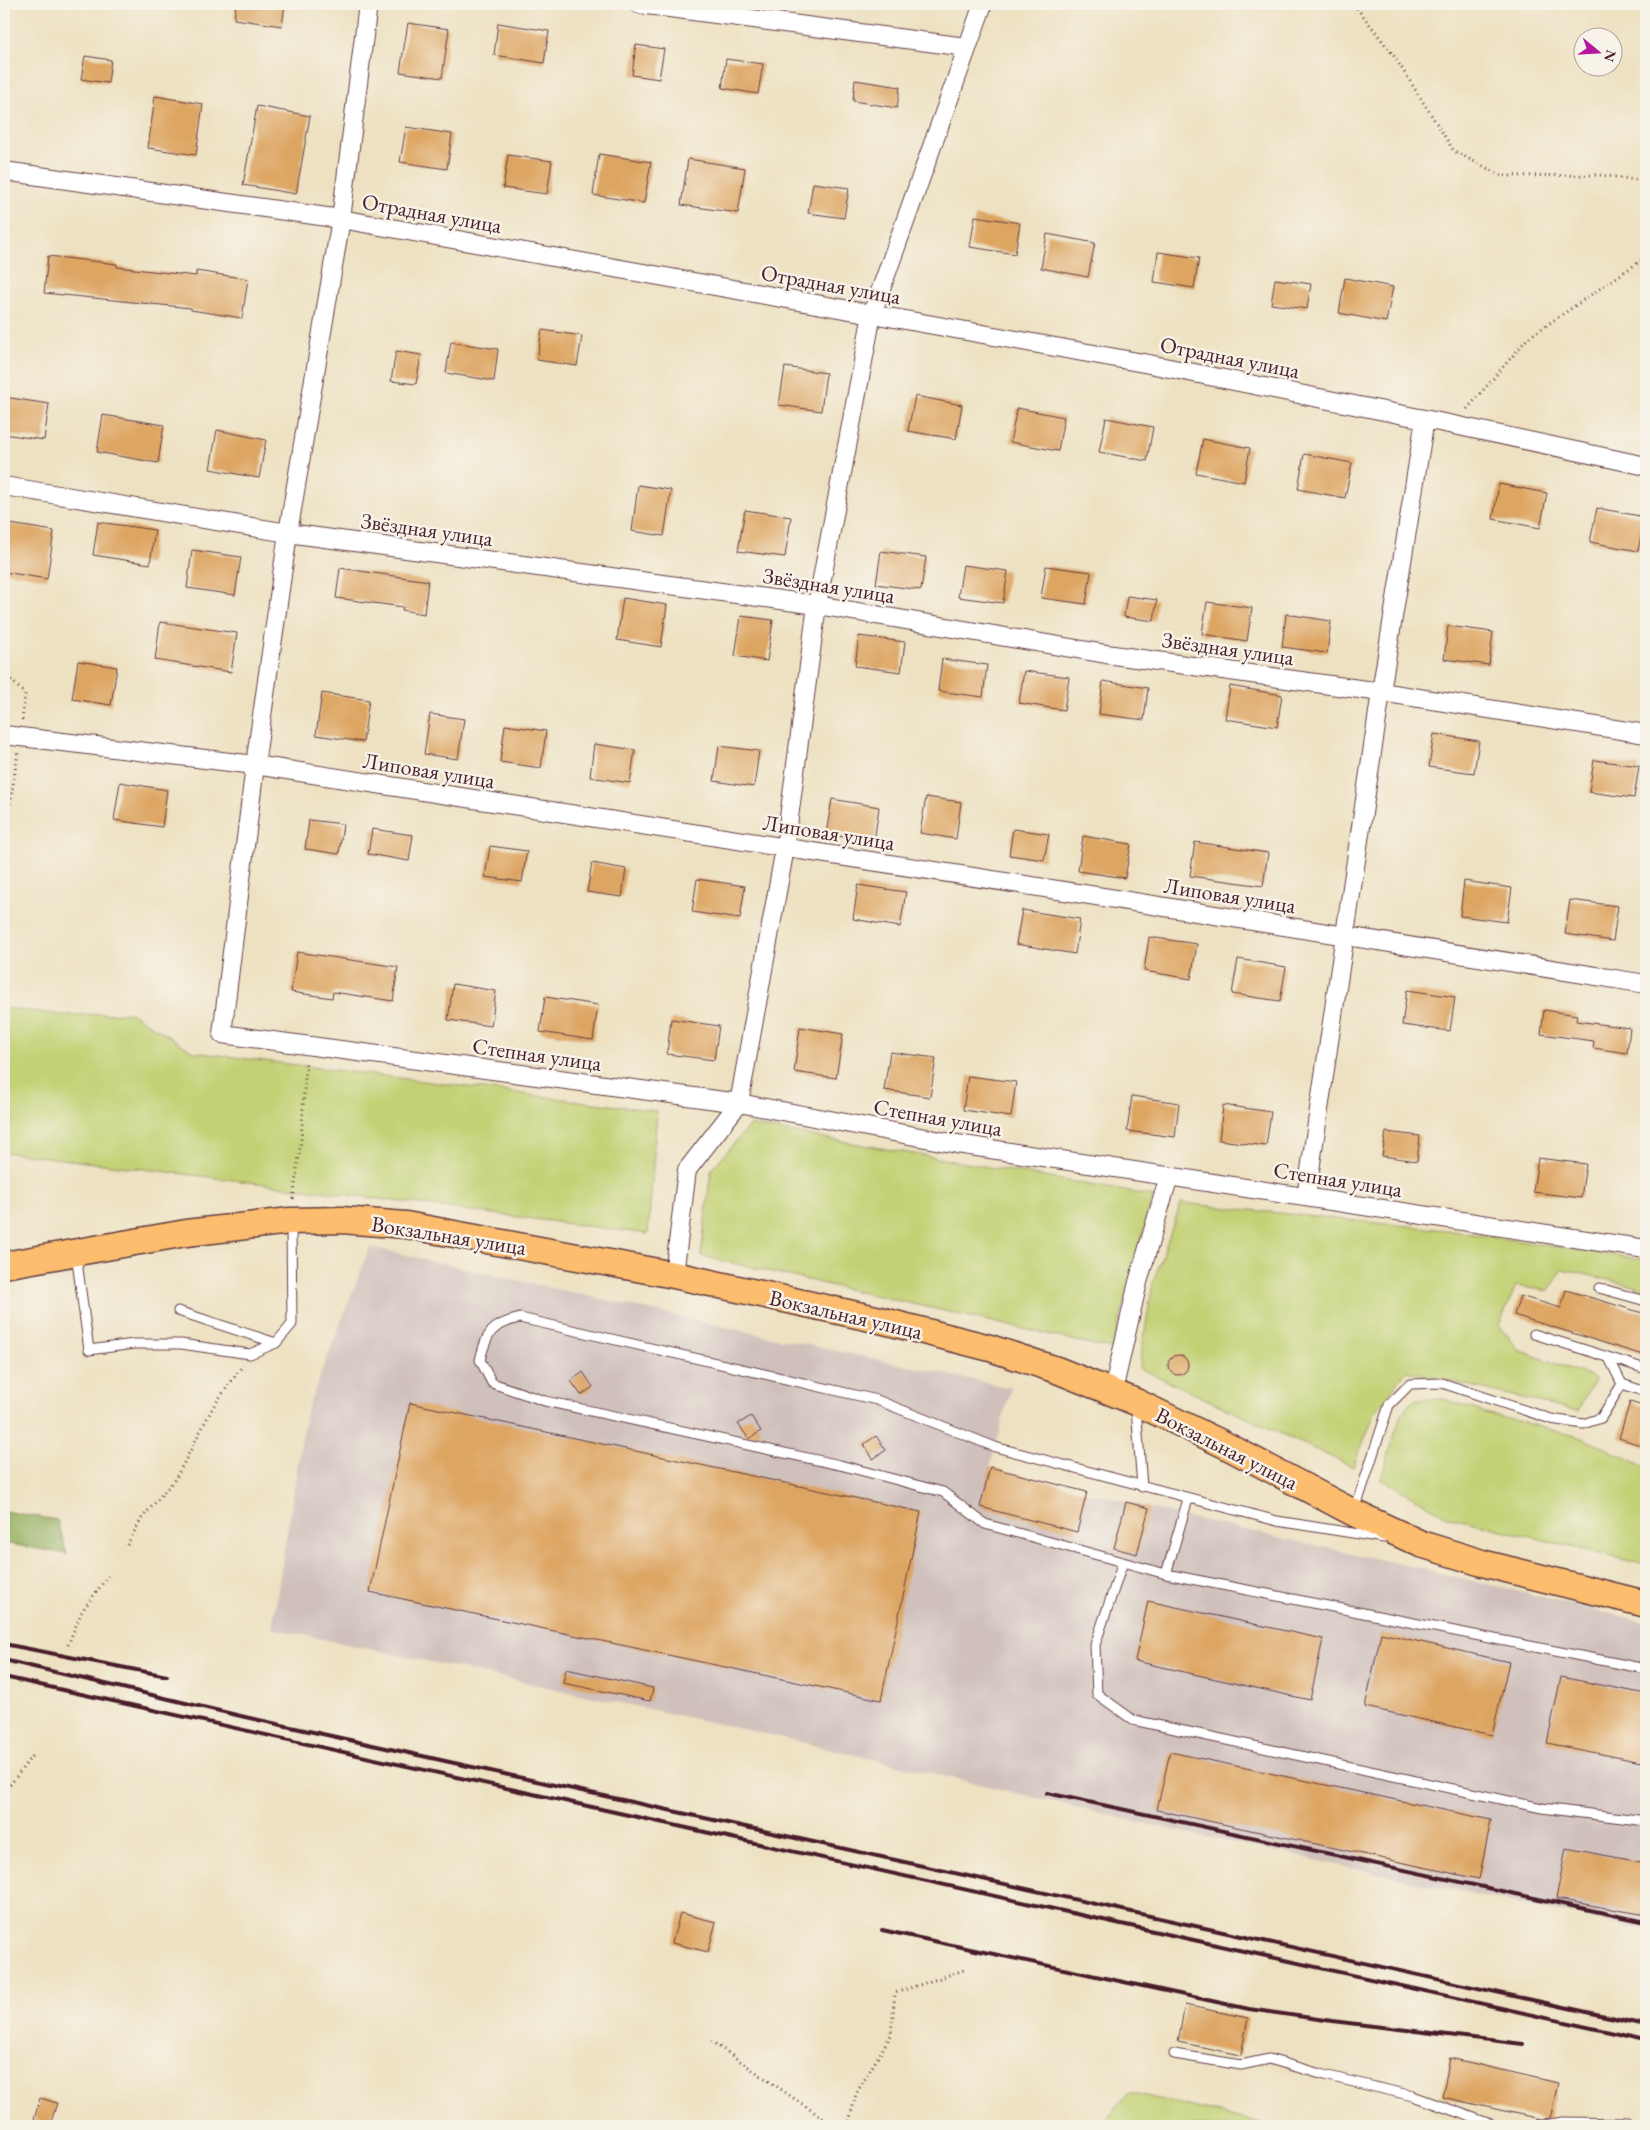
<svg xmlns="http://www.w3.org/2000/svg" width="1650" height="2130" viewBox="0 0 1650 2130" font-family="'EB Garamond',serif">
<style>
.industrial{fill:#cfc0bb}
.green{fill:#c2d174;stroke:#867850}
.forest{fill:#99b366;stroke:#726948}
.building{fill:#dda562}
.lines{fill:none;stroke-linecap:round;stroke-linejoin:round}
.service-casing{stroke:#623c42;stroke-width:11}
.minor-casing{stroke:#623c42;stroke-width:20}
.primary-casing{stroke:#623c42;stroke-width:29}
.path{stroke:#623c42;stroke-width:3;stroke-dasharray:1 4;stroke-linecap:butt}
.service{stroke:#fff;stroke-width:9}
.minor{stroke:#fff;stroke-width:18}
.primary{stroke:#fcbd6e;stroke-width:26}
.rail{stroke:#4a1f2b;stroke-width:4}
.labels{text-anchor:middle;stroke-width:5;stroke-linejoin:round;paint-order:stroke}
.street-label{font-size:22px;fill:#4a1f2b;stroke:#f7f3e8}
</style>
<rect width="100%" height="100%" fill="#f7f3e8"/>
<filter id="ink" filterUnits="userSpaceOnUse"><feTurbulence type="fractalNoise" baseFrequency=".02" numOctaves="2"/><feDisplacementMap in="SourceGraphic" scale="10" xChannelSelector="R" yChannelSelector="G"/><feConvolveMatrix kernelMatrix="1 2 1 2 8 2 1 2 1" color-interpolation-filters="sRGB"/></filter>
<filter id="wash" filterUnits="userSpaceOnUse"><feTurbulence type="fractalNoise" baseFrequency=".0096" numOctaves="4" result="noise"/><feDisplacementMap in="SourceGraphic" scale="20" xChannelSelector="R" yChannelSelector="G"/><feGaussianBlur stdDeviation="1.12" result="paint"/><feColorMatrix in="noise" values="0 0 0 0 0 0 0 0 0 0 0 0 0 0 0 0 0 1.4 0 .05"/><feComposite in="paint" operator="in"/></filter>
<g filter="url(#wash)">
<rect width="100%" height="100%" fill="#ede1c1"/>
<path class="industrial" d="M370 1247 739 1330 1011 1388 990 1467 1182 1516 1424 1569 1646 1622V1931L1155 1826 775 1736 272 1628 306 1412Z"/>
<path class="green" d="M4 1008 65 1015 131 1013 194 1052 657 1111 648 1234 234 1180 4 1152Z
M750 1125 1153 1196 1112 1349 701 1256 711 1170Z
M1181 1203 1446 1230 1646 1260V1289L1563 1269 1549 1291 1516 1286 1499 1325 1519 1350 1595 1378 1578 1411 1406 1371 1375 1413 1353 1467 1139 1368 1153 1282Z
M1414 1399H1444L1489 1414 1583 1438 1646 1467V1565L1449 1517 1381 1479 1401 1414Z
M1129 2092 1273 2126H1100Z"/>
<path class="forest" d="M4 1511 57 1520 67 1554 4 1543Z"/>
<g id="blocks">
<path class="building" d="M236 4H285L282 26 234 19Z
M408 23 449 29 442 78 400 72Z
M498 23 549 31 544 63 494 55Z
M636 45 664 49 659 79 632 75Z
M85 56 111 60 108 83 81 79Z
M726 59 763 64 758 94 722 88Z
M855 80 900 87 897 108 853 101Z
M155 96 203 104 196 155 148 148Z
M257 106 310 116 296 194 243 185Z
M406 127 452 134 447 169 400 162Z
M599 154 651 162 644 203 593 195Z
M508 155 552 161 547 194 503 188Z
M688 159 745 168 738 213 681 205Z
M813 183 849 188 844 218 808 213Z
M975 216 1020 223 1015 254 970 247Z
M1047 234 1095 243 1088 277 1041 268Z
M1158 252 1199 258 1194 288 1154 282Z
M48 256 117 264V267L196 276V271L248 279 242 318 191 310V308L44 293Z
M1345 278 1393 287 1386 322 1339 313Z
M1275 279 1311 284 1307 309 1271 304Z
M542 330 582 336 577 366 537 360Z
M451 342 498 349 494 381 446 373Z
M396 351 421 355 416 384 391 381Z
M785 367 826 373 821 411 779 405Z
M915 396 962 405 956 439 908 431Z
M4 397 49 404 44 440 4 434Z
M1017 408 1064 417 1058 451 1010 442Z
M103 415 164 425 158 463 97 452Z
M1106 418 1153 427 1147 461 1099 452Z
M217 430 266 440 259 478 210 469Z
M1203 439 1250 448 1244 482 1196 473Z
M1304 454 1352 463 1345 498 1298 489Z
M1499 484 1547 493 1540 528 1493 519Z
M638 485 671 490 664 536 632 531Z
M1597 508 1645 517 1638 551 1590 542Z
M745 510 791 517 785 557 738 551Z
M98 522 155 530 150 564 93 555Z
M4 523 54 531 47 579 4 572Z
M192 550 241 557 235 595 187 588Z
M881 551 926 557 921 590 876 584Z
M963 565 1008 571 1003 603 958 597Z
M1046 566 1091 572 1086 604 1041 598Z
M340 568 428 581 424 614 402 610 403 607 336 598Z
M1127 596 1157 600 1154 621 1124 617Z
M623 598 667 605 661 647 617 640Z
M1207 602 1252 608 1247 641 1202 634Z
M1286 614 1331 621 1327 653 1282 647Z
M741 616 773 620 767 661 735 656Z
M160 622 237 633 231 672 155 660Z
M1448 626 1493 632 1489 665 1444 659Z
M859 636 905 642 901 672 855 666Z
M942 659 987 665 983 697 938 691Z
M78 661 117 667 111 705 72 699Z
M1024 671 1069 677 1064 710 1019 703Z
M1103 681 1148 688 1144 720 1099 714Z
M1230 686 1282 695 1277 727 1225 719Z
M322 693 369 700 363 742 316 735Z
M430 714 464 719 458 759 424 754Z
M505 725 546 731 541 768 500 762Z
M1434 734 1479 741 1474 773 1429 767Z
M594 744 635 750 630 783 590 777Z
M719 746 759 751 754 787 714 781Z
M1594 760 1639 766 1634 798 1589 792Z
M120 782 167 790 162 827 114 820Z
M926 797 961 802 956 839 920 833Z
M832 799 879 807 874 842 826 834Z
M309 820 343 824 339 854 305 849Z
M372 829 413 835 409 861 368 854Z
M1013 829 1049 834 1044 860 1009 855Z
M1083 836 1131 844 1125 878 1078 871Z
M1195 842 1268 853 1263 886 1190 876Z
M490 846 527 851 522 882 485 877Z
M592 863 626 869 622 897 587 892Z
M697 879 745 886 740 919 692 912Z
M1464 881 1512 888 1507 922 1460 916Z
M858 885 906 892 900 927 853 919Z
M1570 900 1618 906 1613 941 1565 934Z
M1022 910 1080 919 1075 954 1016 944Z
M1149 937 1197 944 1191 979 1144 971Z
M297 952 398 967 393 1001 333 992 332 998 291 992Z
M1238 959 1286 967 1280 1001 1232 994Z
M453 984 496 991 491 1026 448 1020Z
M1407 990 1455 997 1450 1031 1402 1025Z
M545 997 598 1005 593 1040 540 1032Z
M1544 1010 1577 1015 1576 1021 1630 1028 1627 1053 1593 1048 1594 1041 1541 1034Z
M671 1019 719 1026 714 1060 667 1054Z
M800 1027 843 1034 836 1078 794 1072Z
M890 1052 936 1058 930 1097 884 1090Z
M968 1076 1016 1082 1011 1117 963 1110Z
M1132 1096 1179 1103 1175 1137 1127 1131Z
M1223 1105 1271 1112 1266 1146 1219 1140Z
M1386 1132 1420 1136 1417 1161 1382 1156Z
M1538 1158 1586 1164 1581 1198 1533 1192Z
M1566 1290 1646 1314V1356L1514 1315 1520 1296 1561 1308Z
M1168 1365a10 10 0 1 1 20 0a10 10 0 1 1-20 0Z
M583 1372 593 1387 581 1395 571 1381Z
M1630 1402 1646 1407V1447L1619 1438Z
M410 1403 921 1512 881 1700 370 1592Z
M751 1416 761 1431 749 1439 738 1424Z
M876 1436 886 1450 873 1459 864 1444Z
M990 1467 1087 1492 1077 1532 980 1507Z
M1126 1502 1149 1508 1137 1554 1114 1548Z
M1148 1601 1323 1639 1310 1700 1135 1661Z
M1381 1633 1509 1662 1492 1735 1365 1707Z
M566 1669 653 1688 650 1701 563 1683Z
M1561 1677 1646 1694V1763L1547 1743Z
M1170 1752 1491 1820 1479 1879 1157 1810Z
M1566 1848 1646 1863V1915L1556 1899Z
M680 1913 716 1922 708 1952 672 1943Z
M1185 2005 1248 2018 1241 2055 1178 2042Z
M1450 2058 1558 2083 1550 2118 1540 2119 1442 2097Z
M40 2098 57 2103 50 2125 34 2120Z"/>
</g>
</g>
<g filter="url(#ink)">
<use href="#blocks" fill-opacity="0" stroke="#623c42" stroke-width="1"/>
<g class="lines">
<defs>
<path id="service" d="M76 1254 89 1350 134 1344H181L250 1354 276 1343 292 1324 291 1224
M1599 1288 1646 1301
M178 1311 276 1343
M1534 1334 1646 1369
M1609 1358 1622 1384 1646 1392
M1136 1407 1142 1487
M1355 1510 1389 1405 1410 1384 1442 1383 1551 1419 1583 1424 1601 1418 1622 1384
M1384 1538 1277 1521 995 1447 877 1400 520 1318C491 1325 487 1332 480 1360L492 1383 545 1401 840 1465 943 1492 985 1524 1166 1574 1646 1669
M1123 1562 1095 1645 1097 1694 1133 1720 1542 1808 1646 1821
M1166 1574 1188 1499
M1174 2054 1241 2065 1269 2059 1324 2075 1413 2096 1496 2126
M1536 2126 1564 2122 1628 2123 1631 2126"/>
<path id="minor" d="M368 4 341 219 288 533 255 765 222 1034 739 1103 957 1144 1646 1249
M639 4 966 47
M4 171 341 219 872 314 1149 364 1454 425 1646 466
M4 486 288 533 817 605 1106 654 1381 692 1646 734
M4 735 255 765 1109 898 1646 984
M1306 1197 1381 692 1425 419
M674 1275 687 1170 739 1103 785 848 817 605 872 314 983 4
M1113 1391 1138 1282 1169 1176"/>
<path id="primary" d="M4 1265 186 1233 290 1221 342 1220 406 1225 674 1275 880 1320 990 1348 1057 1370 1136 1402 1225 1445 1354 1513 1421 1544 1482 1563 1646 1604"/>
</defs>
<use href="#service" class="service-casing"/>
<use href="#minor" class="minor-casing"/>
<use href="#primary" class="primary-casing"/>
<path class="path" d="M1354 4 1394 56 1454 151 1502 176 1599 175 1646 181
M1467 409 1528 338 1646 257
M4 673 25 694 22 721
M4 817 9 810 18 752
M293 1199 301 1141 306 1061
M127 1545 142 1518 176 1478 213 1407 243 1365
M68 1645 82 1611 108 1576
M4 1793 34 1753
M711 2041 834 2126
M848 2126 856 2094 891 2035 895 1993 964 1970"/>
<use href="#service" class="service"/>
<use href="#minor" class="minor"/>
<use href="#primary" class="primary"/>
<path class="rail" d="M4 1644 167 1676
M4 1660 245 1717 1646 2025
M4 1677 1646 2040
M1047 1793 1646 1922
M882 1930 1249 2009 1332 2021 1523 2044"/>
</g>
</g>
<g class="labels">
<g class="street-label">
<text transform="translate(432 213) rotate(10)" y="8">Отрадная улица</text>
<text transform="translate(831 284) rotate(10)" y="8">Отрадная улица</text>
<text transform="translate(1230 357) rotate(11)" y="8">Отрадная улица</text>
<text transform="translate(427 529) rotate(8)" y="8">Звёздная улица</text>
<text transform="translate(829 585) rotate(9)" y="8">Звёздная улица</text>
<text transform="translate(1228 648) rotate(8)" y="8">Звёздная улица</text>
<text transform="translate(429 770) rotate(9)" y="8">Липовая улица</text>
<text transform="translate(829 832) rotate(9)" y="8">Липовая улица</text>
<text transform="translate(1230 895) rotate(9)" y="8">Липовая улица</text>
<text transform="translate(537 1054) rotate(8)" y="8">Степная улица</text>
<text transform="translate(938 1117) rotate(10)" y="8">Степная улица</text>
<text transform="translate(1338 1179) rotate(9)" y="8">Степная улица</text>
<text transform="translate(449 1235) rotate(9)" y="8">Вокзальная улица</text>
<text transform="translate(846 1314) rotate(13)" y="8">Вокзальная улица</text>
<text transform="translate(1227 1448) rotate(27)" y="8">Вокзальная улица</text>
</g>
</g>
<rect width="1650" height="2130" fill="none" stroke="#f7f3e8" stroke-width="20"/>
<g transform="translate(1598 52) rotate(108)"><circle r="24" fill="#f7f3e8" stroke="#b29e9c"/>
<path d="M0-4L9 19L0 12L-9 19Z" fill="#b5179e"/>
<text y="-8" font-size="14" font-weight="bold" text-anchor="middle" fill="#4a1f2b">N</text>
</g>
</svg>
